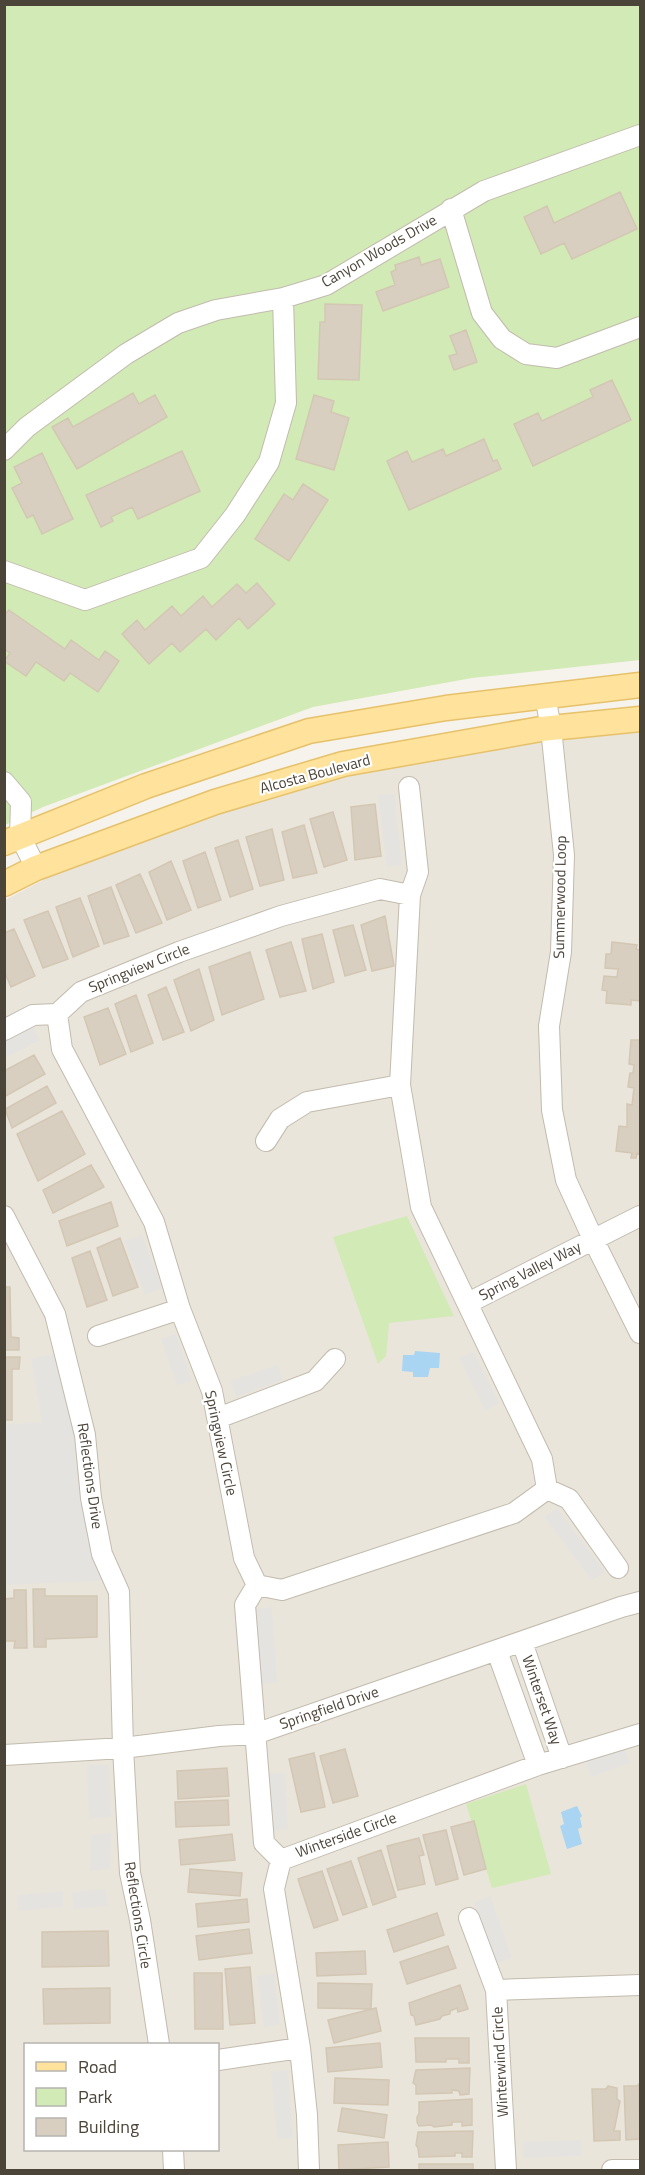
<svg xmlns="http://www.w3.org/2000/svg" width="645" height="2175" viewBox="0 0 645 2175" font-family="'Titillium Web',sans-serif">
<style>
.residential{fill:#eae5da;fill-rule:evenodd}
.green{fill:#d2eab5}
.parking{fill:#e5e3e0}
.water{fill:#a9d4f2}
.building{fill:#d8cfc1;stroke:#d3c7b4;stroke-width:1.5}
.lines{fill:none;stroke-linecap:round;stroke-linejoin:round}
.minor-casing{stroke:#c2bbae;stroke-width:22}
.major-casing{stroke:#e6c16a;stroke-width:27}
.minor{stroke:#fff;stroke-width:20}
.major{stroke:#ffe39c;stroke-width:24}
.labels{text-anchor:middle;stroke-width:4.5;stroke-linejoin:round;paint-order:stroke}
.street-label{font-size:15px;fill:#4b4439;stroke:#fff}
</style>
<rect width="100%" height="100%" fill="#f6f3ec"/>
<path class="residential" d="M640 733V2170H5V900L166 816 335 753 530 735ZM26 2044H218V2150H26Z"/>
<path class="green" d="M4 5H640V660L472 678 313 707 43 807 5 825Z
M407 1216 454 1316 389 1323 386 1356 378 1364 333 1237Z
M526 1784 551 1874 492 1888 466 1804Z"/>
<path class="parking" d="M394 794 402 865 387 867 378 795Z
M32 1025 40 1040 5 1058 4 1038Z
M142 1235 162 1288 145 1295 124 1241Z
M176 1334 192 1381 177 1385 161 1339Z
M64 1352 112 1577 98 1581 5 1585 4 1425 42 1422 31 1359Z
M474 1352 499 1403 485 1411 459 1358Z
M277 1365 283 1380 236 1397 230 1381Z
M557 1508 605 1572 592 1580 544 1517Z
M272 1607 277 1683 259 1684 255 1609Z
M624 1748 630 1763 591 1777 586 1761Z
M87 1765H109L111 1817 89 1819Z
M285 1773 288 1829 271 1830 267 1774Z
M111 1833 110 1869 90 1871 91 1835Z
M105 1889 108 1906 74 1909 72 1892Z
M63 1891V1907L17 1911 18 1895Z
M490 1896 512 1958 495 1964 474 1903Z
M274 1973 280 2024 264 2027 257 1976Z
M288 2070 293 2138 277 2139 271 2072Z
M581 2140V2156L523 2158V2142Z"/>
<path class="water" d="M415 1351 440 1353 439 1368H430L428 1377H413V1372L402 1371 403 1355H414Z
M577 1806 582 1816 580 1818 582 1827 578 1829 582 1844 567 1849 560 1826 564 1824 561 1812Z"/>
<path class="building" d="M620 192 637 229 572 259 564 243 541 254 524 217 547 206 554 223Z
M419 257 421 265 440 259 449 287 383 311 376 292 395 285 391 272 396 270 395 265Z
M325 304 362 305 359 380 318 379 320 322H325Z
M466 330 477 362 454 370 449 356 457 354 450 336Z
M612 380 631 420 533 466 514 424 538 413 542 421 593 397 590 390Z
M133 393 139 404 155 395 167 417 77 469 52 427 68 418 73 427Z
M314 395 334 401 331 412 349 418 334 470 296 459Z
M484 439 493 461 497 460 501 469 409 510 387 461 407 451 412 462 443 449 446 456Z
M182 451 200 491 138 519 132 507 111 517 113 521 101 527 86 495Z
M42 453 73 519 42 534 33 515 27 518 12 488 22 483 14 467Z
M303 484 328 500 289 561 255 539 284 494 293 500Z
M257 583 275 604 248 629 239 618 216 640 206 629 180 652 172 643 149 664 122 634 137 620 145 630 172 606 181 616 203 596 212 607 237 584 246 593Z
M9 610 65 649 71 640 99 660 105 651 119 661 98 692 70 673 64 681 36 662 26 676 4 661 10 653 4 649V615Z
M375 804 381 856 355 860 351 807Z
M333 812 347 860 324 867 310 819Z
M304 825 317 873 293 878 282 832Z
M272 829 284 880 260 886 246 837Z
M238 840 253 889 230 897 215 848Z
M205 852 221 900 198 908 183 861Z
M171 861 191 910 167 920 149 872Z
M140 874 162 923 136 933 116 885Z
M111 887 129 936 104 944 88 896Z
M80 898 99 946 73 957 56 907Z
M48 911 68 959 43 968 24 920Z
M385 916 394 966 372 971 361 925Z
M353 925 366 970 345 976 333 930Z
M14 929 35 976 11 987 4 971V933Z
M322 934 334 982 313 989 302 939Z
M291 942 306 991 280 997 266 950Z
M612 942 637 945 636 949 640 950V1008V1001L631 1000V1005L606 1003 607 991 602 990 604 976 617 977 618 969 605 968 606 954H611Z
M250 952 264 999 222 1015 209 967Z
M199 969 214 1020 191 1031 174 980Z
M166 987 184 1032 163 1040 148 995Z
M136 995 153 1043 131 1052 115 1004Z
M108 1008 126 1054 100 1065 84 1017Z
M631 1040H640V1154L637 1153 636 1158H631L632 1153 616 1151 619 1126 627 1127V1104L632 1105 634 1088 628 1087 630 1073H633L634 1065 629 1064Z
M34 1055 45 1074 4 1097V1071Z
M47 1086 56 1103 12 1128 5 1109Z
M62 1111 85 1154 38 1181 17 1134Z
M91 1165 104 1187 53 1213 43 1190Z
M111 1202 118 1226 67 1246 59 1221Z
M120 1238 138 1287 113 1296 97 1248Z
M90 1251 107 1300 87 1307 72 1258Z
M4 1287H10L11 1337 19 1338V1350H4Z
M4 1357H20L19 1369H12V1420H4Z
M33 1589H45V1596H97V1637L46 1639V1647H34Z
M14 1590H26L27 1648H14L15 1641H4V1599L14 1598Z
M345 1749 358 1796 333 1803 320 1756Z
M314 1753 325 1807 301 1812 289 1759Z
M227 1768 229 1796 178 1799 177 1771Z
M228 1800 229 1825 176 1827 175 1802Z
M474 1821 486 1869 464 1875 451 1827Z
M446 1830 458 1879 436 1885 423 1835Z
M232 1834 235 1860 181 1865 179 1840Z
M419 1838 424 1855 419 1856 425 1884 398 1890 387 1846Z
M381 1850 396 1897 373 1905 358 1858Z
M351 1861 367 1907 343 1915 327 1869Z
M190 1869 242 1873 240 1896 188 1892Z
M322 1871 338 1920 314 1928 298 1879Z
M247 1899 249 1922 198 1927 196 1904Z
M437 1913 444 1935 394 1952 387 1930Z
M249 1929 252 1953 199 1960 196 1936Z
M108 1931 109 1966 42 1967V1932Z
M448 1946 456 1968 407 1984 400 1962Z
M365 1951 366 1974 317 1976 316 1953Z
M250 1967 255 2023 230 2025 225 1969Z
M194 1973H222L223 2029H195Z
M318 1983 372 1984 371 2009 318 2008Z
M460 1985 468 2009 458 2012 457 2008 450 2011V2014L442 2016 440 2019 416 2025 414 2016 411 2015 409 2003Z
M110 1988V2023L44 2024 43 1989Z
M376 2008 381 2031 334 2043 328 2020Z
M415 2038H469V2063H459V2059H446V2062H416Z
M380 2043 382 2067 328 2072 326 2048Z
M470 2068 469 2094 460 2095 459 2091 452 2090V2093L416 2094V2085L413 2083 416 2070Z
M335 2078 389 2080 388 2105 334 2103Z
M639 2084 640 2139 626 2140 624 2086H637Z
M608 2086 617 2088V2099L620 2101 614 2131H620V2140L594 2141 592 2089H606Z
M472 2099V2125L462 2126V2122H452V2125L434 2127 431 2125 419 2126 417 2122V2117L419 2114V2102Z
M342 2108 387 2115 384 2138 338 2131Z
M473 2131 472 2157H462V2153H455V2156L419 2157 418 2148 416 2145 418 2132Z
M388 2142 389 2167 339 2170 338 2145Z
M419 2164H473V2170H419Z"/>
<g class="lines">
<defs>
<path id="minor" d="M451 209 482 313 502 339 526 354 557 358 640 327
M4 450 27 427 126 354 178 323 216 310 283 298 326 285 484 191 640 135
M4 571 85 600 201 558 235 515 269 462 286 403 283 298
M545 696 551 728 564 855 561 952 549 1026 552 1110 566 1180 593 1239 640 1333
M4 782 21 802 20 836 36 868
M409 787 418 872 410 895
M380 889 410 895 400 1085 421 1207 542 1459 547 1489 514 1513 282 1590 257 1585 244 1558 212 1391 180 1309 154 1222 62 1049 57 1014 81 992 179 952 281 916Z
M4 1030 33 1015 57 1014
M266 1141 280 1119 307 1102 400 1085
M4 1216 55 1314 85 1435 91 1498 102 1554 119 1592 123 1748 130 1873 140 1920 159 2044
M468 1303 640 1216
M98 1336 180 1309
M218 1418 315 1381 335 1359
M547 1489 569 1499 618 1568
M257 1585 245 1605 264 1843 281 1860
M522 1642 562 1758
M497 1651 538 1765
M4 1755 123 1748 219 1736 255 1734 621 1607 640 1602
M469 1918 496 1990 506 2170
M496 1990 640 1985
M218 2060 300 2048
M173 2150 174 2170
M309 2170 307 2115 300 2048 274 1889 281 1860 538 1765 640 1734
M612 2170H640"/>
<path id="major" d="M4 843 146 786 309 731 446 708 640 685
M4 884 36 868 215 802 343 764 541 729 640 719"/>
</defs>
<use href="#minor" class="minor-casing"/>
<use href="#major" class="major-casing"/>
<use href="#minor" class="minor"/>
<use href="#major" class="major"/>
</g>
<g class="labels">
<g class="street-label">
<text transform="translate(379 251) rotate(-30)" y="5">Canyon Woods Drive</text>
<text transform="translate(315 774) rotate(-15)" y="5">Alcosta Boulevard</text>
<text transform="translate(560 897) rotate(-89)" y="5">Summerwood Loop</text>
<text transform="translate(139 968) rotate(-22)" y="5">Springview Circle</text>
<text transform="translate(530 1271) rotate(-27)" y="5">Spring Valley Way</text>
<text transform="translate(221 1443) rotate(78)" y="5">Springview Circle</text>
<text transform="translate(90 1476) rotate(82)" y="5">Reflections Drive</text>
<text transform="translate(542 1700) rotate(71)" y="5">Winterset Way</text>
<text transform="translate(329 1708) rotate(-19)" y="5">Springfield Drive</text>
<text transform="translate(346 1835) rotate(-20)" y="5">Winterside Circle</text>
<text transform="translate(138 1915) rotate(81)" y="5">Reflections Circle</text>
<text transform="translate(500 2062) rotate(-93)" y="5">Winterwind Circle</text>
</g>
</g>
<rect width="645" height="2175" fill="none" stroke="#4b4439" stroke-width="12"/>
<rect x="24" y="2043" width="195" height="108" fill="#ffffff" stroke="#b7b4b0" stroke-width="1.5"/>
<rect x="36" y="2062" width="30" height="9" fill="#ffe39c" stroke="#b7b4b0" stroke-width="1.5"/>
<text x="78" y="2073" font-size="18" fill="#4b4439">Road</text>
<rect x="36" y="2088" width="30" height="18" fill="#d2eab5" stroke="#b7b4b0" stroke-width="1.5"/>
<text x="78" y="2103" font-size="18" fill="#4b4439">Park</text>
<rect x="36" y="2118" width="30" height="18" fill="#d8cfc1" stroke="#b7b4b0" stroke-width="1.5"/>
<text x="78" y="2133" font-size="18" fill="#4b4439">Building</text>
</svg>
